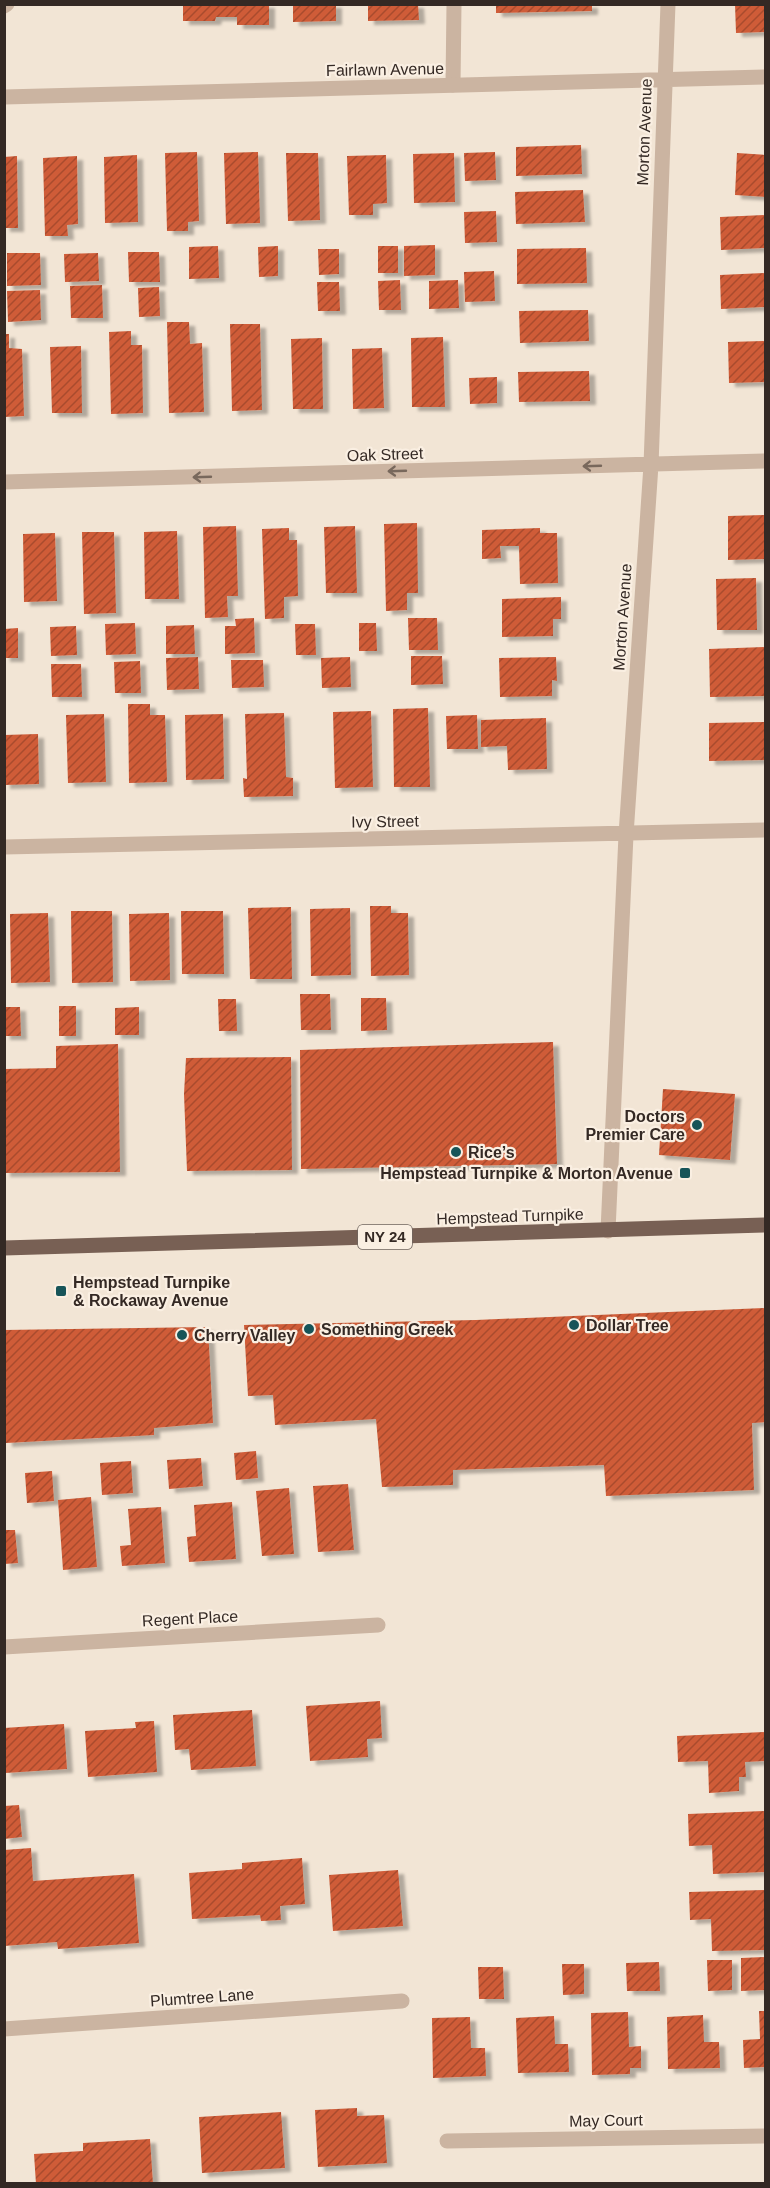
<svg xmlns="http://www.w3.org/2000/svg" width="770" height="2188" viewBox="0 0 770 2188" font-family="Arial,sans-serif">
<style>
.building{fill:url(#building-hatch);filter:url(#shadow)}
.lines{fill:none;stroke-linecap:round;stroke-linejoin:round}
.service{stroke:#cbb4a1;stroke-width:15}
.minor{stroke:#cbb4a1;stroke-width:15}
.primary{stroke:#786054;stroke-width:15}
.oneway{stroke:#78685c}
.poi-dot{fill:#175458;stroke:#faefe2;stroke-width:2}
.labels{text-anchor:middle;stroke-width:4.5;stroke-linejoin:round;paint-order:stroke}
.shield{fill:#faefe2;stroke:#6f645d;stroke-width:1.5}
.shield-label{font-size:15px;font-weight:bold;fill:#342924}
.street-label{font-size:16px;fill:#342924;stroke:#faefe2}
.poi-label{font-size:16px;font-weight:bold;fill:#342924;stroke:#faefe2;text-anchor:start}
</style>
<defs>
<pattern id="building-hatch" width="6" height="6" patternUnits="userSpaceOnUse" patternTransform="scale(1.5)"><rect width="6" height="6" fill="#cf5b37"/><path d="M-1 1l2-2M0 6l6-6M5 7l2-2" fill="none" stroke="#a94b2e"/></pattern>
<filter id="shadow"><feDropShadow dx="6" dy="4" stdDeviation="1.5" flood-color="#0004"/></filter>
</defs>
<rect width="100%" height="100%" fill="#f2e5d5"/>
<path class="building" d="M183 4H269V25H237V17H216L215 21H183Z
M293 4H336V21L293 22Z
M368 4H418L419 20 368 21Z
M496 4H592V11L496 13Z
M735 4H766V32L736 33Z
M581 145 582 174 516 176V147Z
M197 152 199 221 188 222V231H167L165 153Z
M258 152 260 223 226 224 224 153Z
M495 152 496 180 465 181 464 153Z
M286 153H318L320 220 288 221Z
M454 153 455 202 414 203 413 154Z
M737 153 766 155V197L735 195Z
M137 155 138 222 105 223 104 157Z
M386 155 387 203 373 204V215H349L347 156Z
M17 156 18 228H4V157Z
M77 156 78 224 67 225 68 236H45L43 158Z
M583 190 585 222 516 224 515 192Z
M496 211 497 242 465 243 464 212Z
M766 215V248L721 250 720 217Z
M435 245V275L404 276V246Z
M218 246 219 278 189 279V247Z
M278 246V276L259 277 258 247Z
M378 246H398V273H378Z
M586 248 587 283 517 284V249Z
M318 249H339V274L319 275Z
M128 252H159L160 282H129Z
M7 253H40L41 285 7 286Z
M98 253 99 281 65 282 64 254Z
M494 271 495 301 465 302 464 272Z
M766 273V307L721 309 720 275Z
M400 280 401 310H379L378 281Z
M458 280 459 308 429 309V281Z
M317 282H339L340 311H318Z
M102 285 103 318H71L70 286Z
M159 287 160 316 139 317 138 288Z
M40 290 41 320 8 322 7 291Z
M588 310 589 341 520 343 519 311Z
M167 322H189L190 344 202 343 204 412 169 413Z
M230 324H260L262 410 232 411Z
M131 331V345H142L143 413 111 414 109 332Z
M4 334H9V348L22 349 24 416 4 417Z
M443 337 445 407H412L411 338Z
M322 338 323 409H293L291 339Z
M766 341V382L729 383 728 342Z
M81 346 82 413H52L50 347Z
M382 348 384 408 353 409 352 349Z
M589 371 590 401 519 402 518 372Z
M497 377V403L470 404 469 378Z
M766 515V559L728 560V516Z
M417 523 418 593H407V610L386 611 384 524Z
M236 526 238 596H227L228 617 205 618 203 527Z
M355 526 357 593H326L324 527Z
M289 528V540H297L298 596 284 597V618L265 619 262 529Z
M540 528V533H557L558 583 520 584 519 546H500L501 558 482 559V530Z
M177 531 179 599H145L144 532Z
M82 532H114L116 613 84 614Z
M55 533 57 601 24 602 23 534Z
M756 578 757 630H717L716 579Z
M561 597V619H553V636L502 637V599Z
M254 618 255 653 225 654V626H236L235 619Z
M408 618H437L438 650H409Z
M135 623 136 654 106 655 105 624Z
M359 623H376L377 651H359Z
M295 624H315L316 655H296Z
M194 625 195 654H166V626Z
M76 626 77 655 51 656 50 627Z
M18 628V658H4V629Z
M766 647V696L710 697 709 649Z
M411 656H442L443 684 411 685Z
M198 657 199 689 167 690 166 658Z
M350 657 351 687 322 688 321 658Z
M556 657 557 681 552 680V696L500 697 499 658Z
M231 660H263L264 687 232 688Z
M140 661 141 693H115L114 662Z
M51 664H81L82 697H52Z
M128 704H150V715H165L167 782 129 783Z
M428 708 430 787H394L393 709Z
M371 711 373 787 335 788 333 712Z
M284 713 286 777 293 778V796L244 797 243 778 247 779 245 714Z
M104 714 106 782 68 783 66 715Z
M223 714 224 779 186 780 185 715Z
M477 715 478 749H447L446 716Z
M546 718 547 769 508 770 507 746 481 747V720Z
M766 722V760L709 761V723Z
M38 734 39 784 4 785V735Z
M370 906H391V913H408L409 975 371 976Z
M291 907 292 979H250L248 908Z
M350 908 351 975 311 976 310 909Z
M71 911H112L113 982 72 983Z
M181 911H223L224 974H182Z
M48 913 50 982 11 983 10 914Z
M169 913 170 980 130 981 129 914Z
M300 994H330L331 1030H301Z
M361 998H386L387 1030 361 1031Z
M218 999H236L237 1031H219Z
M59 1006H76V1036H59Z
M4 1007H20L21 1036H4Z
M139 1007V1035H115V1008Z
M553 1042 557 1164 301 1169 300 1050Z
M118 1044 120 1172 4 1173V1069L56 1068V1046Z
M291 1057 292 1170 187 1171 184 1094 186 1058Z
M663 1089 735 1094 730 1160 659 1155Z
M766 1308V1422L752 1423 754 1490 606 1496 604 1465 453 1470V1485L382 1487 376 1419 275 1425 273 1395 248 1396 244 1325 476 1320Z
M208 1327 213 1423 154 1428V1435L6 1443 4 1330Z
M256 1451 258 1478 236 1480 234 1453Z
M201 1458 203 1486 169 1489 167 1460Z
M131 1461 133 1493 102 1495 100 1463Z
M52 1471 54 1501 27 1503 25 1473Z
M348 1484 354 1550 318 1552 313 1486Z
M289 1488 294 1554 262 1556 256 1491Z
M91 1497 97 1567 63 1570 58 1500Z
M232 1502 236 1559 189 1562 187 1537 196 1536 194 1505Z
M161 1507 165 1563 122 1566 120 1546 131 1545 128 1509Z
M4 1530H15L18 1563 4 1564Z
M380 1701 382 1738 367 1739 368 1757 310 1761 306 1706Z
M252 1710 256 1766 191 1770 189 1749 175 1750 173 1715Z
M154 1721 157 1772 88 1777 85 1731 136 1728 135 1722Z
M64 1724 67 1769 5 1773 4 1728Z
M766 1732V1761L745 1762 746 1777H739V1791L709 1793 708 1761 678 1762 677 1736Z
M19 1805 22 1837 4 1839V1806Z
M766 1811V1872L713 1874 712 1845 689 1846 688 1814Z
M31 1848 33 1881 134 1874 139 1943 58 1949 57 1942 4 1946V1850Z
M302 1858 305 1904 280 1906 281 1920 261 1921 260 1915 192 1919 189 1873 242 1869V1863Z
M398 1870 403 1926 333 1931 329 1875Z
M766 1890 765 1950 712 1951 711 1919 690 1920 689 1892Z
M766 1957V1990L741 1991V1958Z
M707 1960H732V1990L708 1991Z
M659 1962 660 1991H627L626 1963Z
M562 1964H584V1994L563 1995Z
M478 1967H503L504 1999H479Z
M759 2011H766V2067L744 2068 743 2040 760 2039Z
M628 2012 629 2047 641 2046V2068H630V2074L592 2075 591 2013Z
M703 2015 704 2042H719L720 2068 668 2069 667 2017Z
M554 2016 555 2044H568L569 2072 518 2073 516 2018Z
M470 2017 471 2048H485L486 2076 433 2078 432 2018Z
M357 2108V2116L384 2115 387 2163 318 2167 315 2110Z
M281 2112 285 2168 202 2173 199 2117Z
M150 2139 153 2184H36L34 2154 83 2151V2143Z"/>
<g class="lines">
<path class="service" d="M453 85 454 4"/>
<path class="minor" d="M4 6 7 4
M4 97 766 77
M4 482 766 461
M4 847 766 830
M608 1231 626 835 651 465 668 4
M4 1647 378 1625
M4 2029 402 2001
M447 2141 766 2136"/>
<path class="primary" d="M4 1248 766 1225"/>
</g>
<defs><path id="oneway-shaft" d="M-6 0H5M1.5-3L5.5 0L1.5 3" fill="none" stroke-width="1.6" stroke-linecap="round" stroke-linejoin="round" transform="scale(1.5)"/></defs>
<g class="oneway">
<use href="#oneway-shaft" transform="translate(592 466) rotate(178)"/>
<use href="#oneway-shaft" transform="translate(397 471) rotate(178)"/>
<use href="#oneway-shaft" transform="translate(202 477) rotate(178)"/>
</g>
<g class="poi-dot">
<circle cx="697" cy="1125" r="6"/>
<circle cx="456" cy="1152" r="6"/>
<rect x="679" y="1167" width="12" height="12" rx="3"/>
<rect x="55" y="1285" width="12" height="12" rx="3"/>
<circle cx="574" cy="1325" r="6"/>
<circle cx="309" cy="1329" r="6"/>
<circle cx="182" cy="1335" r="6"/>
</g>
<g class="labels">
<rect class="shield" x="358" y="1225" width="54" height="24" rx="4.5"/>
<g class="shield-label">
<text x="385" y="1242">NY 24</text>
</g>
<g class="street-label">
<text transform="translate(385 69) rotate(-1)" y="6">Fairlawn Avenue</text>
<text transform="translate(644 132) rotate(-88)" y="6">Morton Avenue</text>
<text transform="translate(385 454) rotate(-2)" y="6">Oak Street</text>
<text transform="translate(622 617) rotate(-86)" y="6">Morton Avenue</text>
<text transform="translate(385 821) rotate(-1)" y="6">Ivy Street</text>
<text transform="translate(510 1216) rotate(-2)" y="6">Hempstead Turnpike</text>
<text transform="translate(190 1618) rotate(-3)" y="6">Regent Place</text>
<text transform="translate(202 1997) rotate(-4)" y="6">Plumtree Lane</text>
<text transform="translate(606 2120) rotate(-1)" y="6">May Court</text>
</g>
<g class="poi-label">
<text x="685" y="1122" text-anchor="end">Doctors<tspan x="685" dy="18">Premier Care</tspan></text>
<text x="468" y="1158">Rice’s</text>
<text x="673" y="1179" text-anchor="end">Hempstead Turnpike &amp; Morton Avenue</text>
<text x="73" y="1288">Hempstead Turnpike<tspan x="73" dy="18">&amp; Rockaway Avenue</tspan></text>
<text x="586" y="1331">Dollar Tree</text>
<text x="321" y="1335">Something Greek</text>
<text x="194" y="1341">Cherry Valley</text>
</g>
</g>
<rect width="770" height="2188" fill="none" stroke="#342924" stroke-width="12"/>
</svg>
